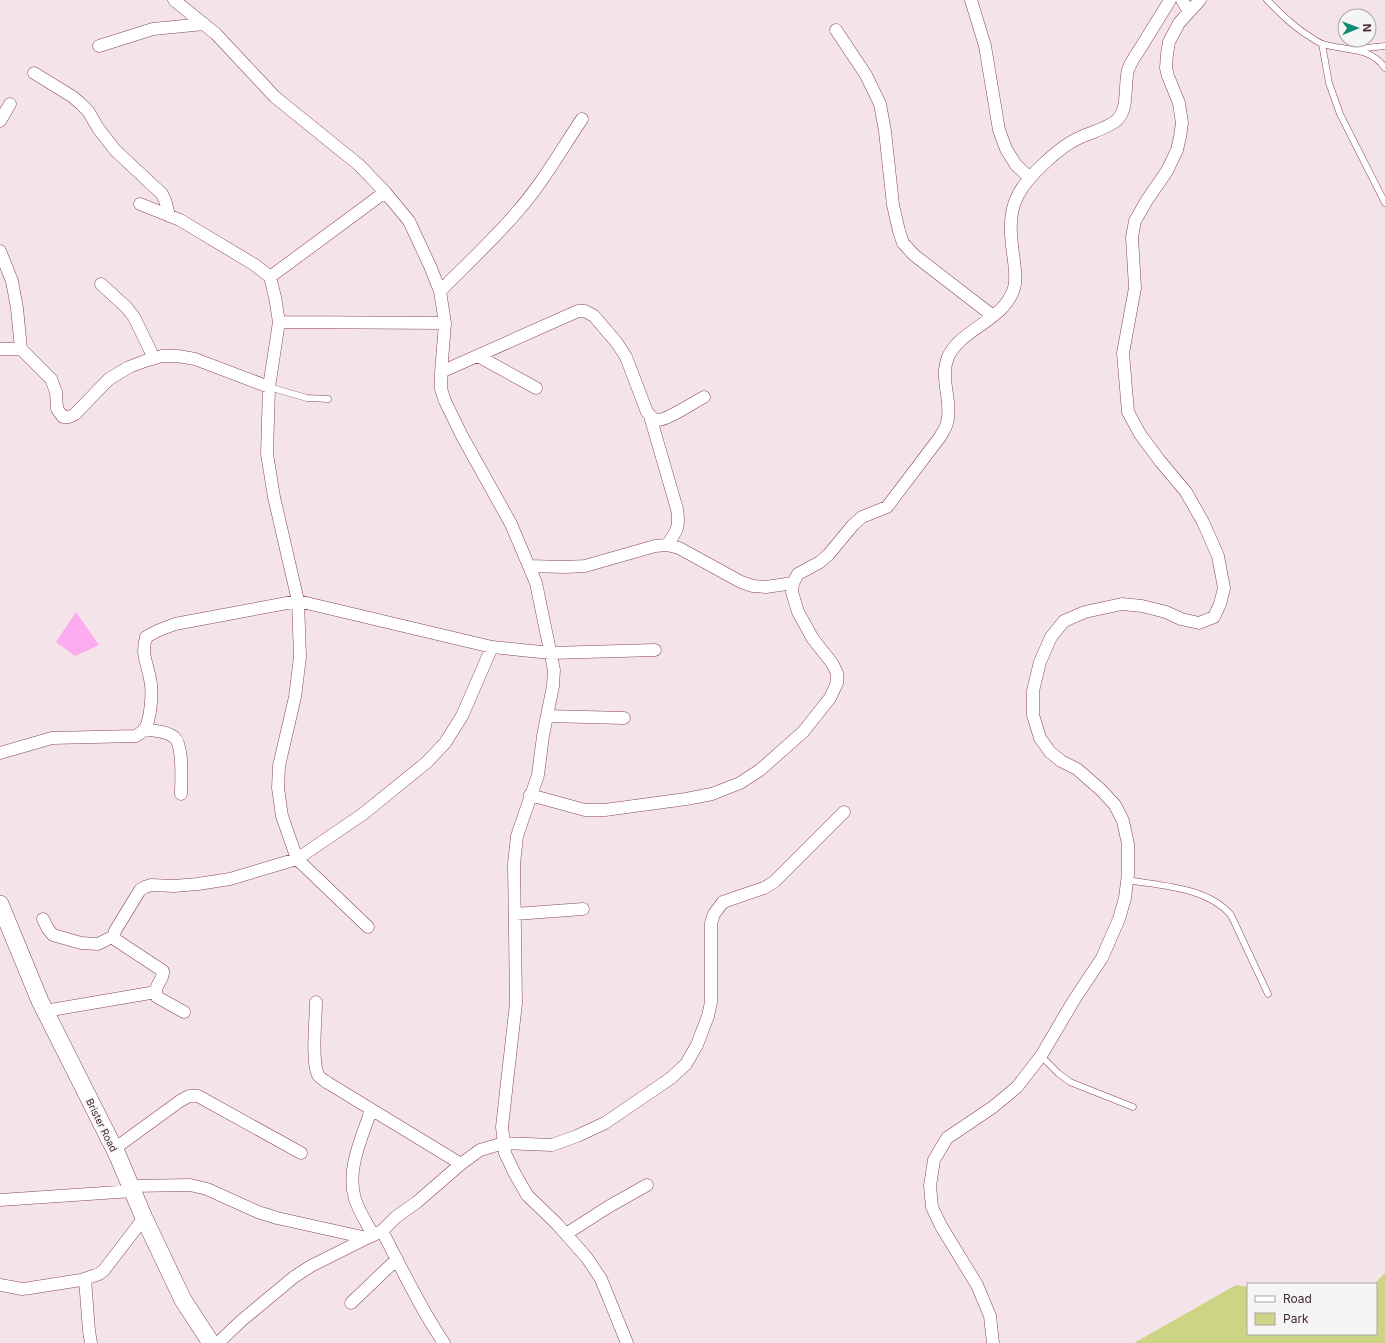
<svg xmlns="http://www.w3.org/2000/svg" width="1385" height="1343" viewBox="0 0 1385 1343" font-family="Inter,sans-serif">
<style>
.green{fill:#cdd484}
.building{fill:#fcabef}
.lines{fill:none;stroke-linecap:round;stroke-linejoin:round}
.lane-casing{stroke:#894364;stroke-width:7}
.street-casing{stroke:#894364;stroke-width:13}
.secondary-casing{stroke:#894364;stroke-width:18}
.lane{stroke:#fff;stroke-width:6}
.street{stroke:#fff;stroke-width:12}
.secondary{stroke:#fff;stroke-width:17}
.labels{text-anchor:middle;stroke-width:3.5;stroke-linejoin:round;paint-order:stroke}
.street-label{font-size:10px;fill:#462735;stroke:#f5f5f5}
</style>
<rect width="100%" height="100%" fill="#f4e3e9"/>
<path class="green" d="M1385 1273V1343H1134L1236 1285 1248 1287V1334H1376V1284H1374Z"/>
<path class="building" d="M76 612 99 645 75 656 56 642Z"/>
<g class="lines">
<defs>
<path id="lane" d="M1267 0C1281 14 1295 28 1312 38 1315 40 1319 43 1323 44 1344 51 1370 46 1385 68
M1322 44 1329 83 1340 114 1385 203
M1357 49 1385 46
M269 387 307 398 328 399
M1127 880C1162 886 1207 887 1231 915L1268 994
M1041 1056 1058 1073 1070 1082 1133 1107"/>
<path id="street" d="M174 0 216 34 275 97 359 165 385 192 409 221 430 266 440 291 445 323 441 373V389L445 401 462 436 511 524 536 583 554 670 553 686 543 736 538 775 517 836 514 864 516 1003 502 1127 505 1153 514 1172 527 1195 557 1224 587 1258 601 1279 627 1343
M971 0 985 46 999 130 1006 149 1016 165 1030 178
M1182 0 1189 12
M836 30 866 75 880 104 885 131 893 205 899 231 903 243 914 255 993 316
M99 46 153 29 204 24
M34 73 73 97 81 104 88 111 98 128 115 150 162 194 166 203 169 216
M0 121 10 104
M140 204 180 220 255 265 270 277 275 297 279 322 269 387 267 454 274 497 298 601 300 657 295 697 279 766 278 788 282 816 297 859 368 927
M0 251 12 281 17 308 21 349
M270 277 385 192
M101 284 126 307 134 317 154 358
M440 291C466 265 493 240 517 212 542 184 561 150 582 119
M279 322 445 323
M0 349H21L51 379 56 392 57 409 63 417H69L75 414 109 379 129 367 145 361 162 356H178L195 359 269 387
M478 356 536 388
M441 372 578 311H585L594 316 617 343 626 357 647 412C650 415 652 419 657 420 666 421 694 402 704 397
M650 416 677 509C680 527 677 531 667 545
M529 566 565 567 585 566 655 546 667 545 679 548 741 582 753 586 766 587 793 583
M547 716 624 718
M144 729C153 731 167 731 174 737 184 746 181 781 181 794
M0 753 52 738 136 736C139 734 142 732 144 730 151 721 153 690 150 679 147 661 141 656 146 637L157 631 175 624 298 601 492 647 551 653 655 650
M530 795 585 810H605L686 799 712 794 740 783 760 770 803 732 830 698 837 683V673L832 663 813 639 798 612 792 592 793 583 798 574 820 562 829 554 853 525 862 517 887 507 940 437C942 433 946 428 947 423 953 402 939 379 948 357 960 330 1003 320 1013 291 1017 282 1015 271 1014 261 1011 239 1007 216 1018 195 1027 177 1060 146 1079 138 1089 133 1110 127 1117 120 1129 109 1124 85 1128 70 1131 61 1138 52 1143 44 1152 29 1161 15 1170 0
M515 914 583 909
M43 919 48 929 53 935 81 943 98 944 114 936
M316 1002C316 1020 311 1060 318 1075 320 1078 325 1081 328 1083L461 1164
M45 1011 156 992
M184 1012 157 997C153 984 164 981 163 971L116 940 114 936 115 931 140 890 145 887 151 885 174 886 198 884 230 879 297 859 363 814 427 762 445 743 462 716 492 647
M371 1110C362 1138 346 1169 355 1199 359 1212 367 1223 373 1235
M114 1149 180 1101 189 1096H198L301 1153
M131 1186 190 1185 207 1189 258 1212 277 1218 367 1238
M0 1200 133 1191
M382 1231C402 1269 420 1308 444 1343
M566 1234 608 1207 647 1185
M85 1279 89 1331 91 1343
M0 1285 22 1289 30 1288 81 1280 99 1274 104 1270 144 1218
M351 1303 397 1259
M218 1343 241 1321 294 1277 311 1266 367 1238 382 1231 396 1217 417 1202 461 1164 480 1150 504 1143 552 1145 577 1136 605 1123 671 1078 686 1064 697 1045 708 1016 711 1002V923L714 914 723 902 764 888 774 882 844 812
M993 1343 990 1316 977 1285 941 1226 932 1207 930 1186 934 1160 947 1138 993 1107 1017 1087 1041 1056 1074 1000 1102 958 1119 919 1125 898 1128 874V844L1123 821 1115 805 1101 790 1077 769 1061 761 1050 752 1040 738 1033 715V691L1040 662 1051 637 1064 621 1085 612 1122 604 1142 606 1166 612 1181 619 1199 623 1214 617 1220 604 1224 588 1218 556 1203 522 1186 492 1160 461 1140 434 1128 412 1123 353 1135 288 1132 237 1135 221 1147 200 1167 171 1177 150 1180 137 1182 123 1179 103 1168 76 1166 68 1167 54 1169 42 1179 23 1200 0"/>
<path id="secondary" d="M0 904 40 1001 117 1154 144 1218 183 1300 211 1343"/>
</defs>
<use href="#lane" class="lane-casing"/>
<use href="#street" class="street-casing"/>
<use href="#secondary" class="secondary-casing"/>
<use href="#lane" class="lane"/>
<use href="#street" class="street"/>
<use href="#secondary" class="secondary"/>
</g>
<g class="labels">
<g class="street-label">
<text transform="translate(102 1125) rotate(64)" y="4">Brister Road</text>
</g>
</g>
<rect x="1247" y="1283" width="130" height="52" fill="#f5f5f5" stroke="#afa3a8"/>
<rect x="1255" y="1296" width="20" height="6" fill="#ffffff" stroke="#afa3a8"/>
<text x="1283" y="1303" font-size="12" fill="#462735">Road</text>
<rect x="1255" y="1313" width="20" height="12" fill="#cdd484" stroke="#afa3a8"/>
<text x="1283" y="1323" font-size="12" fill="#462735">Park</text>
<g transform="translate(1357 28) rotate(89)"><circle r="19" fill="#f5f5f5" stroke="#afa3a8"/>
<path d="M0-3L7 15L0 10L-7 15Z" fill="#108d72"/>
<text y="-6" font-size="11" font-weight="bold" text-anchor="middle" fill="#462735">N</text>
</g>
</svg>
